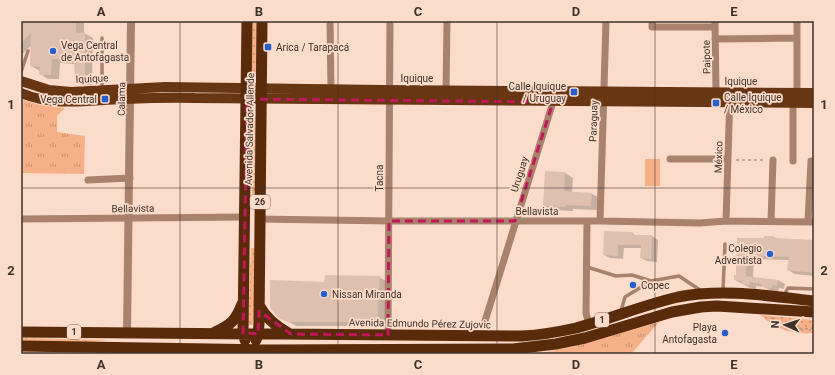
<svg xmlns="http://www.w3.org/2000/svg" width="835" height="375" viewBox="0 0 835 375" font-family="Roboto,sans-serif">
<style>
.grass{fill:url(#grass-dots)}
.park{fill:url(#park-tufts)}
.garden{fill:#f6b087}
.shadow{fill:#0003}
.building{fill:#dfc0af}
.lines{fill:none;stroke-linecap:round;stroke-linejoin:round}
.path{stroke:#aa9386;stroke-width:1.5;stroke-dasharray:3 3;stroke-linecap:butt}
.service{stroke:#a8826c;stroke-width:3.5}
.minor{stroke:#a8826c;stroke-width:7}
.tertiary{stroke:#a8826c;stroke-width:8}
.primary{stroke:#693614;stroke-width:10}
.trunk{stroke:#5a2b0b;stroke-width:11}
.marked{fill:none;stroke:#c2185b;stroke-width:3;stroke-dasharray:8 5;stroke-linejoin:round}
.grid{fill:none;stroke:#3e322b;stroke-width:1;stroke-opacity:0.55}
.poi-dot{fill:#2560cd;stroke:#fbdcca;stroke-width:1.5}
.labels{text-anchor:middle;stroke-width:3.5;stroke-linejoin:round;paint-order:stroke}
.shield{fill:#fbdcca;stroke:#77655b;stroke-width:1}
.shield-label{font-size:9px;font-weight:bold;fill:#3e322b}
.poi-label{font-size:10px;fill:#3e322b;stroke:#fbdcca;text-anchor:start}
.street-label{font-size:10px;fill:#3e322b;stroke:#fbdcca}
.neatline{fill:none;stroke:#3e322b;stroke-width:1.5}
.grid-label{font-size:13px;text-anchor:middle;font-weight:bold;fill:#3e322b}
</style>
<defs>
<pattern id="grass-dots" width="8" height="8" patternUnits="userSpaceOnUse"><rect width="8" height="8" fill="#f6b087"/><path d="M2 2h.1M6 6h.1" fill="none" stroke="#c9906f" stroke-width="1.8" stroke-linecap="round"/></pattern>
<pattern id="park-tufts" width="24" height="20" patternUnits="userSpaceOnUse"><rect width="24" height="20" fill="#f6b087"/><path d="M3 7l-1-3M5 7V3M7 7l1-3M15 17l-1-3M17 17v-4M19 17l1-3" fill="none" stroke="#c9906f"/></pattern>
</defs>
<rect width="100%" height="100%" fill="#fbdcca"/>
<path class="grass" d="M252 21H257V76H252Z
M253 117 257 118 256 194H252Z
M251 248H255L256 325H248Z
M761 315 814 320V333C794 335 775 330 761 315Z
M21 338 108 340 69 344 21 343Z"/>
<path class="park" d="M21 99C36 105 50 107 65 108L57 116V132L85 136 84 174 21 173Z
M659 322 631 354H536L572 347Z"/>
<path class="garden" d="M645 159H660V186H645Z"/>
<path class="shadow" d="M21 21H84V33L93 38 92 85 84 84 76 79 75 64 60 63 59 79H48L40 74V71L31 66 32 45 21 55Z
M565 173 573 178 572 193 592 194 600 198 599 210 573 209V211L552 210 544 206Z
M632 233 637 236H652L658 240 657 262 647 261 641 258 642 248H624L623 259 610 258 604 255Z
M774 237 778 239 812 240 813 237H814V276L795 274 788 270 789 260 754 259 753 278 778 280 785 284 784 289 779 288 778 291 770 290 764 287 756 286V289L750 288 735 280 736 276 738 239 765 240Z
M379 277 388 282 385 326H297L280 318 325 283Z"/>
<path class="building" d="M21 21H76V33L85 32V81L75 80 74 60 52 59 51 75H39L40 67 30 66 31 33 21 43Z
M545 171 565 172 564 191 592 193 591 206 566 205 565 207 543 206Z
M604 231 633 232 632 235H652L651 259 640 258 641 245H618V256L603 255Z
M764 236H774V238L814 240V273L787 270 789 257 747 256 746 276 778 280 777 286 772 285V288L762 287V284L750 282 749 285 742 284V281L734 280V275H736L737 238H764Z
M325 275 380 276 377 322H288L280 319 274 313 270 307V280L324 282Z"/>
<g class="lines">
<path class="path" d="M736 160H766
M771 318C784 327 799 330 814 328"/>
<path class="service" d="M21 72 28 51
M102 89V38
M587 267 616 276 632 275 651 281
M723 291 725 244
M784 295 788 288 814 289
M621 311 625 297 651 281 679 276 700 290"/>
<path class="minor" d="M330 21 331 89
M652 21V27H715
M715 21 716 93
M715 39 797 38
M446 91 447 21
M797 93V21
M670 159H728
M793 161V103
M88 180 130 178
M21 219 245 217
M259 219 389 221H600L700 223 726 221 814 222
M587 221 586 313 589 324
M600 221 606 21
M726 221 730 93
M771 221 773 160
M808 222 811 161
M485 321 553 102
M388 335 390 21"/>
<path class="tertiary" d="M127 333 131 21"/>
<path class="primary" d="M21 81 49 90 71 92 165 87 383 90 814 93
M21 93C54 107 89 100 123 99 147 98 171 97 195 98 402 100 608 103 814 103"/>
<path class="trunk" d="M259 305C266 319 277 327 290 334
M21 332 522 336C540 335 558 332 576 328 610 319 643 305 678 297 722 288 770 296 814 301
M215 332C231 325 236 320 242 304
M245 340 243 333 247 21
M256 340 258 334 259 324 262 21
M21 346 268 350 513 349 556 344 585 338 672 312 701 307 717 306 814 312"/>
</g>
<path class="marked" d="M247 99 553 102 515 221H389L388 335 291 334 259 311 258 334 243 333Z"/>
<path class="grid" d="M180 21V354M338 21V354M497 21V354M655 21V354M21 188H814"/>
<g class="poi-dot">
<rect x="264" y="43" width="8" height="8" rx="2"/>
<circle cx="53" cy="51" r="4"/>
<rect x="570" y="88" width="8" height="8" rx="2"/>
<rect x="101" y="95" width="8" height="8" rx="2"/>
<rect x="712" y="99" width="8" height="8" rx="2"/>
<circle cx="770" cy="254" r="4"/>
<circle cx="633" cy="285" r="4"/>
<circle cx="324" cy="294" r="4"/>
<circle cx="725" cy="333" r="4"/>
</g>
<g class="labels">
<g class="shield">
<rect x="250" y="195" width="20" height="14" rx="3"/>
<rect x="595" y="313" width="14" height="14" rx="3"/>
<rect x="67" y="325" width="14" height="14" rx="3"/>
</g>
<g class="shield-label">
<text x="260" y="205">26</text>
<text x="602" y="323">1</text>
<text x="74" y="335">1</text>
</g>
<g class="poi-label">
<text x="61" y="49">Vega Central<tspan x="61" dy="12">de Antofagasta</tspan></text>
<text x="276" y="51">Arica / Tarapacá</text>
<text x="566" y="90" text-anchor="end">Calle Iquique<tspan x="566" dy="12">/ Uruguay</tspan></text>
<text x="724" y="101">Calle Iquique<tspan x="724" dy="12">/ México</tspan></text>
<text x="97" y="103" text-anchor="end">Vega Central</text>
<text x="762" y="252" text-anchor="end">Colegio<tspan x="762" dy="12">Adventista</tspan></text>
<text x="641" y="289">Copec</text>
<text x="332" y="298">Nissan Miranda</text>
<text x="717" y="331" text-anchor="end">Playa<tspan x="717" dy="12">Antofagasta</tspan></text>
</g>
<g class="street-label">
<text transform="translate(706 57) rotate(-91)" y="4">Paipote</text>
<text transform="translate(92 78) rotate(-3)" y="4">Iquique</text>
<text x="417" y="82">Iquique</text>
<text x="741" y="85">Iquique</text>
<text transform="translate(121 99) rotate(-89)" y="4">Calama</text>
<text transform="translate(593 121) rotate(-88)" y="4">Paraguay</text>
<text transform="translate(249 129) rotate(-89)" y="4">Avenida Salvador Allende</text>
<text transform="translate(718 157) rotate(-88)" y="4">México</text>
<text transform="translate(519 174) rotate(-72)" y="4">Uruguay</text>
<text transform="translate(379 178) rotate(-90)" y="4">Tacna</text>
<text transform="translate(133 208) rotate(-1)" y="4">Bellavista</text>
<text x="537" y="215">Bellavista</text>
<text transform="translate(420 323) rotate(1)" y="4">Avenida Edmundo Pérez Zujovic</text>
</g>
</g>
<rect width="835" height="375" fill="none" stroke="#fbdcca" stroke-width="44"/>
<g transform="translate(785 325) rotate(273)" stroke="#fbdcca" stroke-width="3" paint-order="stroke">
<path d="M0-3L7 15L0 10L-7 15Z" fill="#3e322b"/>
<text y="-6" font-size="11" font-weight="bold" text-anchor="middle" fill="#3e322b">N</text>
</g>
<rect x="22" y="22" width="791" height="331" class="neatline"/>
<g class="grid-label">
<text x="101" y="16">A</text>
<text x="259" y="16">B</text>
<text x="418" y="16">C</text>
<text x="576" y="16">D</text>
<text x="734" y="16">E</text>
<text x="11" y="109">1</text>
<text x="824" y="109">1</text>
<text x="11" y="275">2</text>
<text x="824" y="275">2</text>
<text x="101" y="369">A</text>
<text x="259" y="369">B</text>
<text x="418" y="369">C</text>
<text x="576" y="369">D</text>
<text x="734" y="369">E</text>
</g>
</svg>
